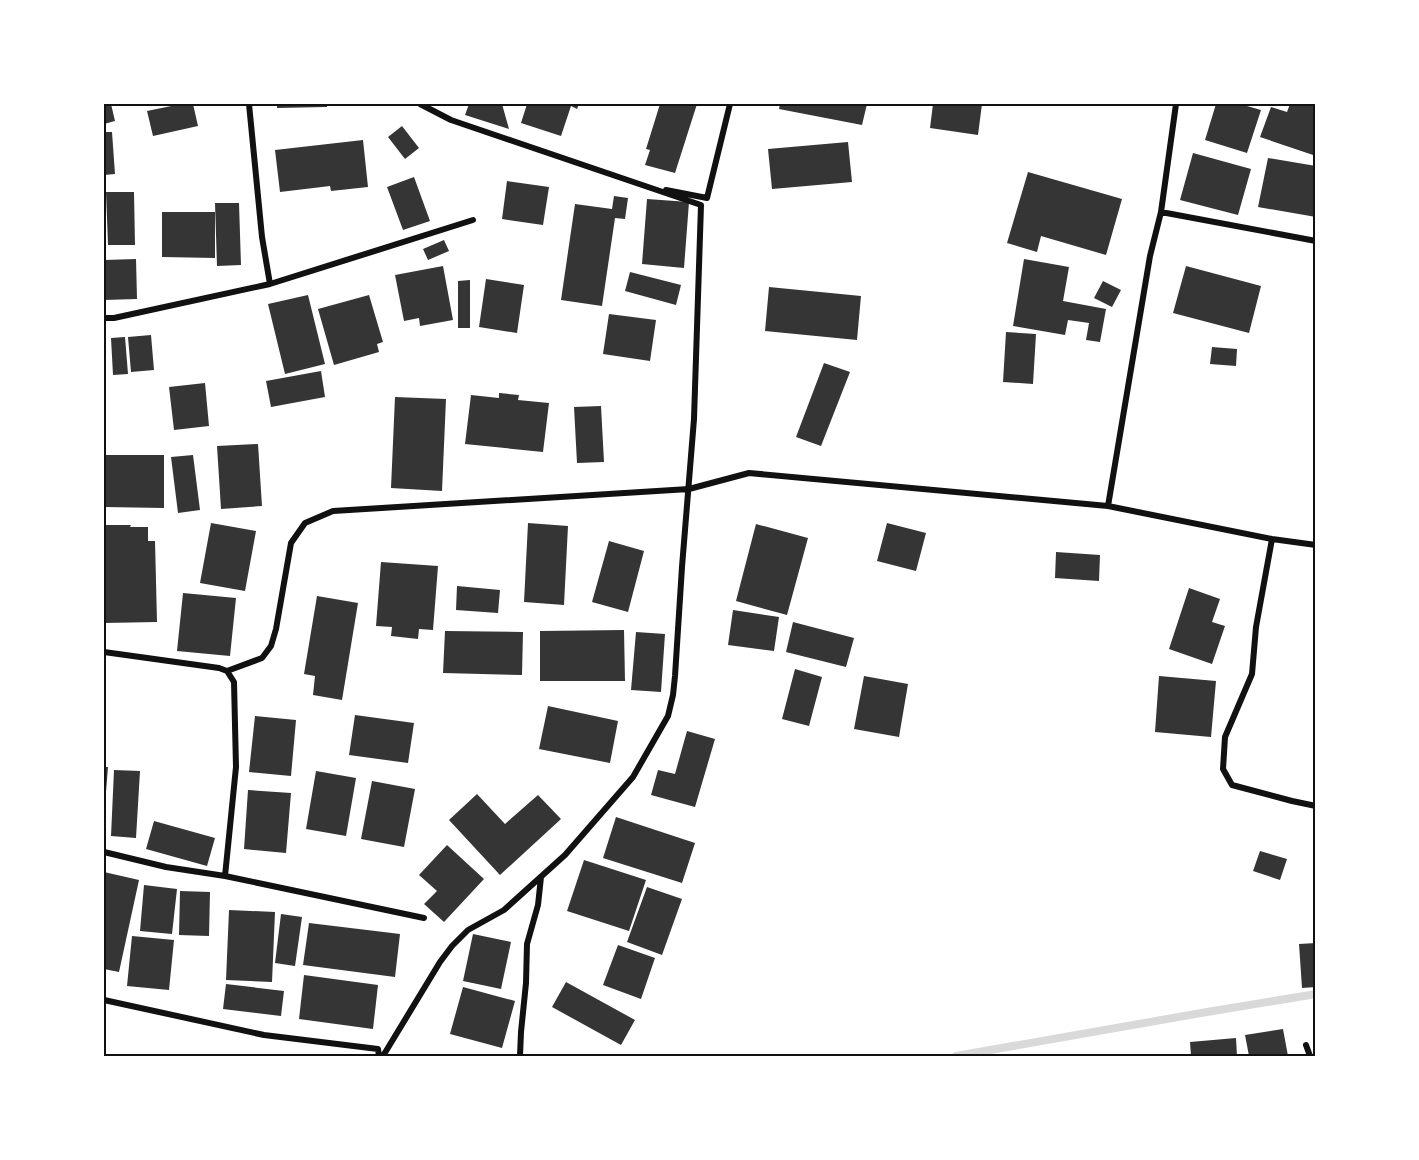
<svg xmlns="http://www.w3.org/2000/svg" width="1419" height="1160" viewBox="0 0 1419 1160" font-family="'Playfair Display',serif">
<style>
.lines{fill:none;stroke-linecap:round;stroke-linejoin:round}
.stream{stroke:#d9d9d9;stroke-width:8}
.building{fill:#353535}
.minor{stroke:#111;stroke-width:6}
.neatline{fill:none;stroke:#111;stroke-width:2}
</style>
<rect width="100%" height="100%" fill="#fff"/>
<g class="lines">
<path class="stream" d="M956 1056 1207 1012 1316 994"/>
</g>
<path class="building" d="M104 104H111L115 121 104 124Z
M181 104H193L198 126 153 136 147 111Z
M277 104H327V107L277 108Z
M469 104H502L509 129 465 115Z
M527 104H579L577 109 571 106 561 136 521 123Z
M660 104H697L675 173 645 165 650 150 646 149Z
M780 104H867L862 125 779 109Z
M933 104H982L978 135 930 128Z
M1216 104H1240L1261 110 1247 153 1205 140Z
M1290 104H1305L1316 107V156L1260 137 1271 107 1287 112Z
M402 126 419 148 405 159 388 137Z
M104 132H112L115 174 104 175Z
M363 140 368 187 331 191 330 186 280 192 275 150Z
M848 142 852 182 772 189 768 149Z
M1193 153 1251 169 1238 215 1180 200Z
M1268 158 1316 166V217L1258 207Z
M1028 172 1122 199 1106 255 1041 236 1037 252 1007 243Z
M414 177 430 221 403 230 387 187Z
M507 181 549 187 543 225 502 219Z
M106 192H134L135 245H108Z
M614 196 628 198 625 219 615 218 602 306 561 300 575 204 612 209Z
M647 199 689 202 684 268 642 264Z
M215 203H239L241 265 217 266Z
M162 212H215V258L162 257Z
M444 240 449 251 428 260 423 249Z
M136 259 137 299 104 300V260Z
M1024 259 1069 267 1063 301 1106 309 1100 342 1086 340 1089 323 1068 320 1065 335 1013 326Z
M443 266 453 320 420 326 419 318 404 321 395 275Z
M1186 266 1261 286 1249 333 1173 313Z
M630 272 681 285 676 305 625 291Z
M486 279 524 285 517 333 479 327Z
M470 280V328H458V281Z
M1103 281 1121 290 1112 307 1094 298Z
M769 287 861 296 857 340 765 331Z
M308 295 325 364 285 374 268 304Z
M369 295 383 342 377 344 379 352 334 365 318 309Z
M609 314 656 320 650 361 603 354Z
M1006 332 1036 334 1033 384 1003 382Z
M151 335 154 370 131 372 128 337Z
M125 337 128 374 113 375 111 338Z
M1212 347 1237 349 1236 366 1210 364Z
M824 363 850 372 821 446 796 437Z
M321 371 325 397 271 407 266 381Z
M205 383 209 426 174 430 169 387Z
M499 393 519 395 518 400 549 403 543 452 465 444 471 395 499 398Z
M395 397 446 399 442 491 391 488Z
M601 406 604 462 577 463 574 407Z
M258 444 262 506 221 509 217 446Z
M104 455H164V508L104 507Z
M193 455 200 510 178 513 171 457Z
M211 523 256 531 245 591 200 583Z
M528 523 568 526 564 605 524 602Z
M887 523 926 533 916 571 877 561Z
M756 524 808 538 787 615 736 601Z
M104 525H131L130 527H148V541H155L157 622 104 623Z
M609 541 644 551 628 612 592 602Z
M1056 552 1100 555 1099 581 1055 578Z
M381 562 438 566 433 630 419 629 418 639 391 636 392 627 376 626Z
M457 586 500 590 498 613 456 610Z
M1189 588 1220 599 1212 622 1225 626 1212 664 1169 649Z
M183 593 236 598 230 656 177 651Z
M317 596 358 603 342 700 313 695 315 676 304 674Z
M733 610 779 617 774 651 728 645Z
M793 622 854 638 846 667 786 652Z
M624 630 625 681H540V631Z
M445 631 523 632 522 675 443 673Z
M636 632 665 634 661 692 631 690Z
M795 669 822 677 809 726 782 719Z
M864 676 908 684 899 737 854 729Z
M1159 676 1216 681 1211 737 1155 732Z
M548 706 618 721 610 763 539 749Z
M355 715 414 723 408 763 349 755Z
M255 716 296 720 291 776 249 772Z
M687 731 715 739 695 807 651 795 658 770 675 774Z
M104 767H108L105 804H104Z
M114 770 140 771 136 838 111 836Z
M316 771 356 778 346 836 306 829Z
M372 781 415 789 404 847 361 839Z
M248 790 291 793 286 853 244 849Z
M477 794 505 824 538 795 561 819 500 875 449 820Z
M616 817 695 843 682 883 603 858Z
M154 821 215 838 207 866 146 849Z
M447 845 484 879 444 922 424 904 437 891 419 875Z
M1260 851 1287 859 1280 880 1253 871Z
M584 860 646 880 629 931 567 911Z
M104 872 139 880 119 972 104 969Z
M144 885 177 889 172 934 140 931Z
M647 887 682 899 662 955 627 942Z
M180 891 210 892 209 936 179 935Z
M229 910 275 912 272 982 226 980Z
M281 914 302 917 295 966 275 963Z
M309 923 400 934 395 977 303 965Z
M473 934 511 942 501 989 463 981Z
M132 936 174 940 169 990 127 986Z
M1316 943V987L1302 988 1299 944Z
M618 945 655 958 641 999 603 985Z
M304 975 378 985 373 1029 299 1019Z
M566 982 635 1020 621 1045 552 1007Z
M226 984 284 991 281 1016 223 1009Z
M463 987 515 1001 502 1048 450 1034Z
M1283 1029 1288 1056H1249L1245 1035Z
M1236 1038 1237 1056H1191L1190 1042Z"/>
<g class="lines">
<path class="minor" d="M249 104 262 237 270 284
M666 190 707 198 730 104
M1161 212 1316 241
M104 318H114L270 284 473 220
M1108 506 1150 256 1161 212 1176 104
M1272 539 1256 627 1252 674 1225 737 1223 769 1232 785 1292 801 1316 806
M104 652 219 668 227 671 234 682 236 767 225 876
M227 671 262 658 271 646 276 629 291 543 305 523 333 511 689 489 749 473 1108 506 1272 539 1316 545
M104 852 166 867 225 876 424 918
M104 1000 264 1035 378 1049 379 1056
M1306 1045 1310 1056
M383 1056 440 962 452 946 468 930 504 910 565 855 633 777 668 716 673 695 675 676 682 567 694 419 701 205 451 120 420 104
M520 1056 521 1032 526 983 527 944 538 905 541 877"/>
</g>
<rect width="1419" height="1160" fill="none" stroke="#ffffff" stroke-width="210"/>
<rect x="105" y="105" width="1209" height="950" class="neatline"/>
</svg>
